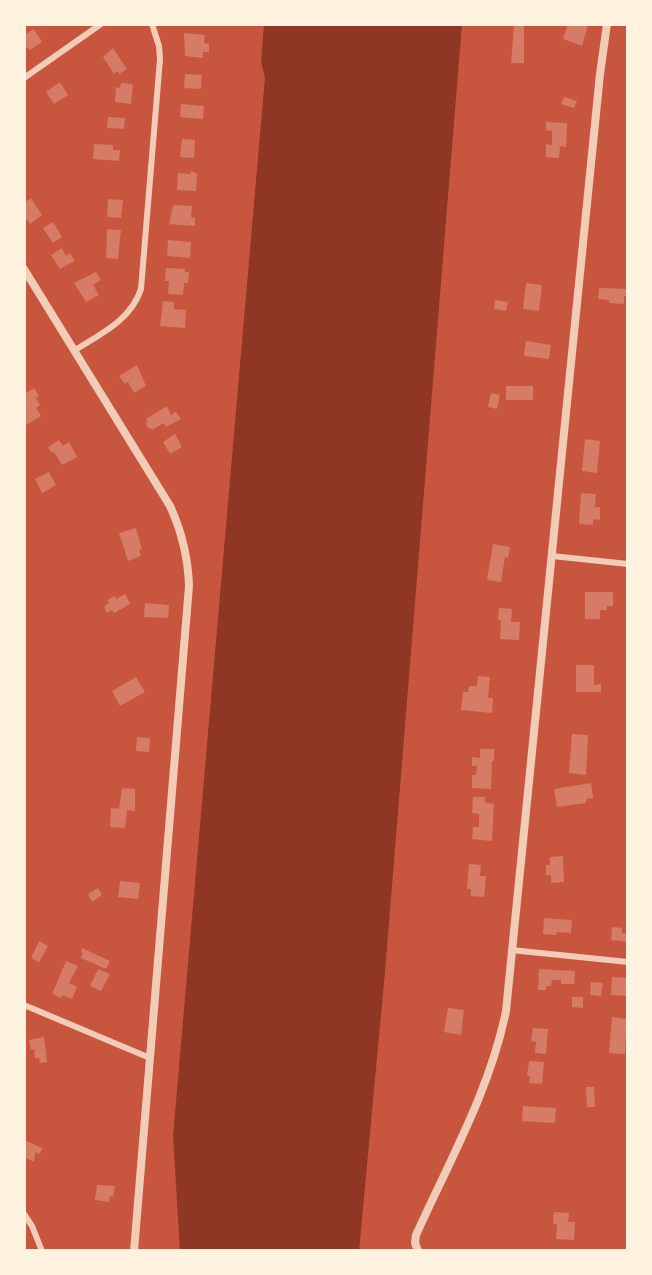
<svg xmlns="http://www.w3.org/2000/svg" width="652" height="1275" viewBox="0 0 652 1275" font-family="'Roboto Condensed',sans-serif">
<style>
.water{fill:#8f3625}
.building{fill:#d67c66}
.lines{fill:none;stroke-linecap:round;stroke-linejoin:round}
.minor{stroke:#f1ccb7;stroke-width:6}
.tertiary{stroke:#f1ccb7;stroke-width:8}
</style>
<rect width="100%" height="100%" fill="#c8553d"/>
<path class="water" d="M264 24H462L385 972 359 1251H180L173 1136 265 77 261 62Z"/>
<path class="building" d="M568 24 588 25 582 46 563 39Z
M514 25H524V63H511Z
M34 29 42 42 30 50 24 45V35Z
M184 33 205 35 204 43 209 44V52H203V58L185 56Z
M113 48 127 69 119 74 117 71 114 74 103 57Z
M185 74 202 75 201 89 184 88Z
M60 82 68 95 54 104 46 92Z
M121 83 133 84 131 104 115 102 116 87 120 88Z
M564 97 577 101 574 108 561 104Z
M181 104 204 106 203 119 180 117Z
M108 117 125 118 124 129 107 128Z
M546 122 567 123 566 147 560 146 559 158 546 157V144L552 145V131L546 130Z
M182 139 195 140 194 158 180 157Z
M94 144 113 145V150H120L119 161 93 159Z
M191 171 197 174 196 191 177 190 178 173 190 174Z
M31 198 42 215 30 224 24 215V203Z
M108 199 123 200 121 218 107 217Z
M173 205 192 206 191 217 195 218V226L169 224Z
M53 222 62 237 53 243 43 228Z
M107 229 121 230 118 259 106 258Z
M168 240 191 242 190 258 167 256Z
M62 248 66 256 70 253 75 261 60 269 51 255Z
M166 268 185 269V272H189L188 283H184L183 295 168 294 169 281H165Z
M96 272 101 280 93 285 99 295 86 302 74 283Z
M526 283 542 285 539 311 523 309Z
M599 288 628 289V297L624 296V304L609 303V300L598 299Z
M495 300 508 302 506 311 494 309Z
M163 301 174 302V309L186 310 185 328 160 326Z
M526 341 551 345 549 359 524 356Z
M137 365 146 386 134 393 128 382 125 384 119 376Z
M506 386H533V400H506Z
M34 388 39 396 36 398 40 405 36 408 41 416 24 426V394Z
M491 393 500 395 497 409 488 407Z
M167 406 171 415 176 412 181 419 166 427 164 423 152 430 151 428 149 429 145 423 147 422 146 419Z
M175 434 182 447 170 454 163 442Z
M585 439 600 441 597 473 582 471Z
M59 440 63 446 69 442 77 457 62 465 54 452 52 453 48 447Z
M49 472 56 485 42 493 35 479Z
M581 493 596 494 595 507H600V520L593 519V525L579 524Z
M136 528 142 549 139 550 141 556 128 561 119 533Z
M493 544 510 547 508 558 505 557 501 582 487 580Z
M585 592H613V606H607V610H600V619H585Z
M125 594 130 604 114 613 112 610 107 613 104 606 109 603 107 600 115 596 116 599Z
M145 603 169 605 168 618 144 617Z
M499 608 512 609 511 622H520L519 640 500 639 501 620H498Z
M576 665H594V685L601 684V692H576Z
M478 676 490 677 488 698H493L492 713 461 710 463 692H468L469 686H477Z
M136 677 145 692 120 706 112 691Z
M572 734 588 735 586 775 569 773Z
M137 737 150 738 149 752 136 751Z
M480 749H494V761H492L491 789 472 788V775H476L477 766H472V757L480 758Z
M591 783 593 798 586 799V803L557 807 554 789Z
M122 788 135 789V811L127 810 125 828 110 827 111 808 119 809Z
M473 797H485V803L494 804 492 841 472 839 473 827H479V814L472 813Z
M563 856 564 882 551 883V875H546V865H550V857Z
M469 864 481 865 480 876H486L484 897 471 896V889H467Z
M120 881 140 883 138 899 118 897Z
M98 888 102 895 92 902 88 894Z
M544 918 572 920 571 933 557 932 556 935 543 934Z
M612 927 622 928V933H628V942L611 940Z
M39 941 48 946 39 962 31 958Z
M82 948 110 961 106 969 81 958 83 953 81 952Z
M66 961 78 966 69 983 77 987 72 999 63 995 61 998 52 994Z
M98 969 110 974 101 991 90 986Z
M539 969 575 971 574 984H561V980H552L551 986H546V990H538Z
M612 977 628 978V996L611 995Z
M591 982 603 983 601 996 590 995Z
M572 997H583V1008L572 1007Z
M448 1008 464 1010 461 1035 444 1032Z
M612 1017 627 1019 625 1054 609 1053Z
M533 1028 548 1029 546 1054 535 1053 536 1042 531 1041Z
M44 1037 47 1062 40 1063 39 1058H35L34 1049 31 1050 29 1040Z
M529 1061 544 1062 542 1084 529 1083 530 1076H527Z
M586 1087H594L595 1107H587Z
M523 1106 556 1108 555 1123 522 1121Z
M24 1140 42 1148 40 1154 35 1152 34 1162 24 1157Z
M97 1185 115 1186 113 1197 110 1196 109 1202 95 1200Z
M554 1212 569 1213 568 1222H575L574 1240 556 1239 557 1224H553Z"/>
<g class="lines">
<path class="minor" d="M24 78 101 24
M75 350C101 334 131 320 141 289L160 59 159 46 152 24
M552 556 628 564
M511 950 628 962
M24 1005 150 1058
M24 1214 32 1226 42 1251"/>
<path class="tertiary" d="M24 269 170 506C182 532 188 557 189 586L134 1251
M418 1251 415 1243 416 1235C449 1162 490 1090 506 1011L600 74 607 24"/>
</g>
<rect width="652" height="1275" fill="none" stroke="#fff3e0" stroke-width="52"/>
</svg>
